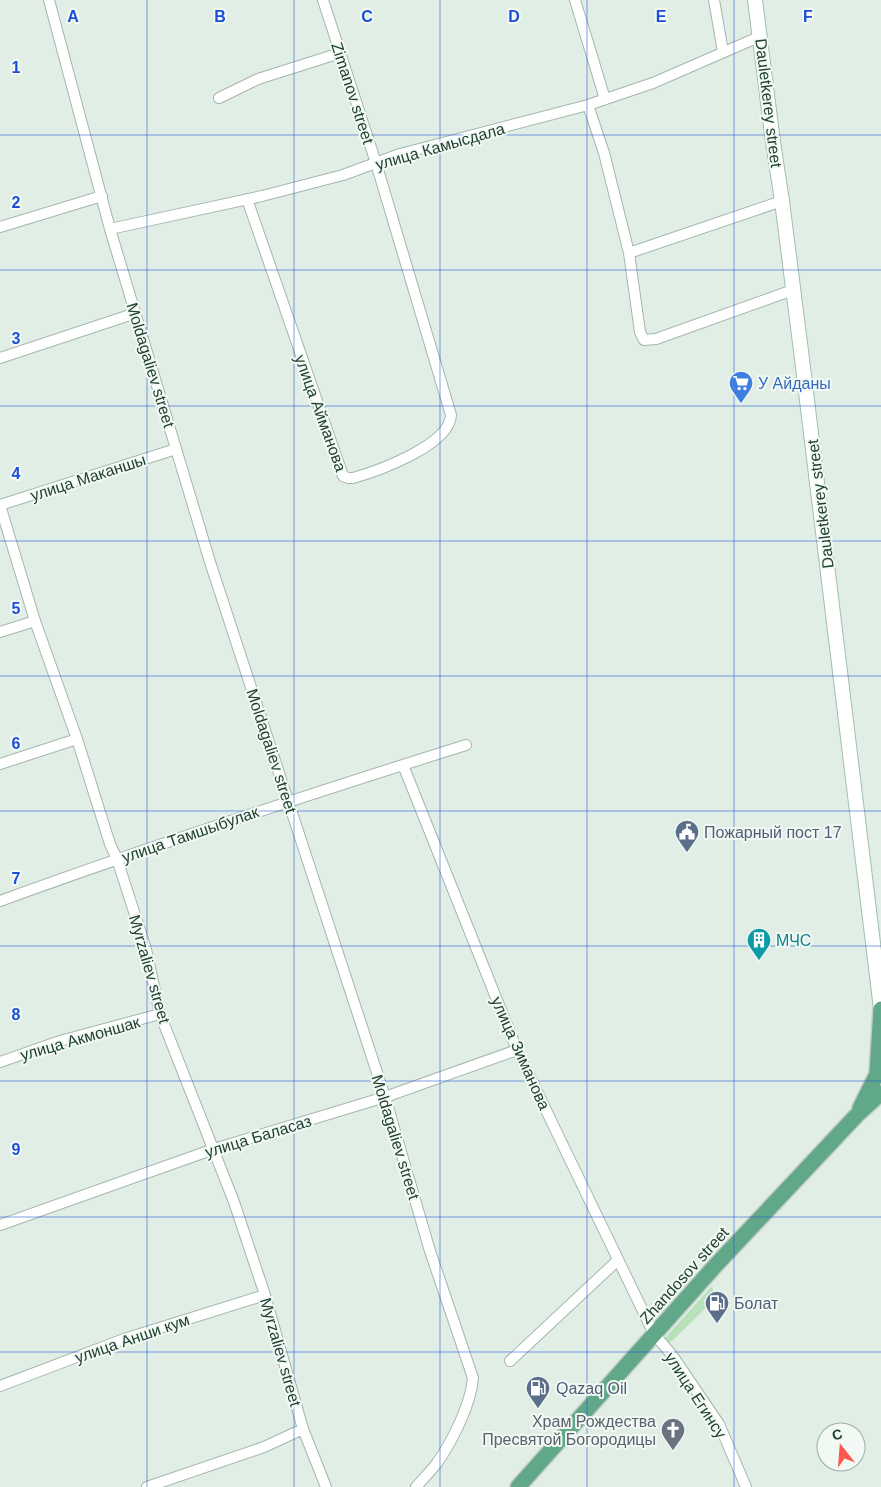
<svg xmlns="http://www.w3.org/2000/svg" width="881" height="1487" viewBox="0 0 881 1487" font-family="Helvetica,sans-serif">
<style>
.green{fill:#b8e1bb}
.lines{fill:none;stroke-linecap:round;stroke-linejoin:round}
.minor-casing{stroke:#a3b7ac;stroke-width:12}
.secondary-casing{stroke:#a1beae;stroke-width:16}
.primary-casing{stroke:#c0cac5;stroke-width:18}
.minor{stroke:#fff;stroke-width:10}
.secondary{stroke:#fff;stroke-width:14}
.primary{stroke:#60a888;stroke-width:15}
.grid{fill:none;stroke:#1d4ed8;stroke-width:1;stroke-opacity:0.55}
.labels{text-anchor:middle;stroke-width:4;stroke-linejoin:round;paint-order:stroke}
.street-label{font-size:16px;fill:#1f4131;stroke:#f2f9f4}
.shop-label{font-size:16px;fill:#366cbe;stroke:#f2f9f4;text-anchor:start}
.service-label{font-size:16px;fill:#4e5e75;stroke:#f2f9f4;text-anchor:start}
.culture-label{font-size:16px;fill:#0d838f;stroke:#f2f9f4;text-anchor:start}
.worship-label{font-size:16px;fill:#5b616d;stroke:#f2f9f4;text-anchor:end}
.grid-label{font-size:16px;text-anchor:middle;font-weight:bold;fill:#1d4ed8;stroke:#f2f9f4;stroke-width:4;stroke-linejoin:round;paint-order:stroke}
</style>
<rect width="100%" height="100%" fill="#e1eee6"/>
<path class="green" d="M712 1286 715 1299 672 1341 667 1344 664 1342 665 1338Z"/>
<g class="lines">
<defs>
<path id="minor" d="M49 0 110 229 210 562 385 1097 430 1251 473 1378C471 1404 452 1442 437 1463 430 1472 423 1479 416 1487
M575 0 605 99
M714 0 723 52
M219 98 258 79 340 53
M588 105 604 153 629 253 640 332 644 340 656 339 793 290
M247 199 343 476 348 478H353C378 471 450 445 451 415L376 163 323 0
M0 227 102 196
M110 229 262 196 343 175 400 154 588 105 653 83 761 36
M629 253 782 201
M0 358 136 313
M0 505 35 621 77 739 110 844 117 859 146 949 160 1014 234 1202 265 1295 303 1429 326 1487
M0 505 176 449
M0 632 35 621
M0 764 77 739
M403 765 517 1050 654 1334 672 1355 719 1424 746 1487
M0 901C154 845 310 794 466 745
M0 1062 60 1041 160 1014
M0 1225 214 1149 385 1097 517 1050
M510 1361 618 1260
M0 1386 124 1339 265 1295
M147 1487 264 1447 303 1429"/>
<path id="secondary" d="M755 0 773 142 782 201 801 351 881 1009"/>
<path id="primary" d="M860 1108 877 1074 881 1009
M518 1487 715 1266 856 1116 881 1093"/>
</defs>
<use href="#minor" class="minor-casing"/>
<use href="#secondary" class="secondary-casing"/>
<use href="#primary" class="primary-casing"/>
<use href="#minor" class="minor"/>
<use href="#secondary" class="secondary"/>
<use href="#primary" class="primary"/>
</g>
<path class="grid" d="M147 0V1487M294 0V1487M440 0V1487M587 0V1487M734 0V1487M0 135H881M0 270H881M0 406H881M0 541H881M0 676H881M0 811H881M0 946H881M0 1081H881M0 1217H881M0 1352H881"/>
<defs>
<symbol id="supermarket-pin" viewBox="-11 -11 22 30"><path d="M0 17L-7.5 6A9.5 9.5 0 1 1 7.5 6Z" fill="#3f7fe0" stroke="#f2f9f4"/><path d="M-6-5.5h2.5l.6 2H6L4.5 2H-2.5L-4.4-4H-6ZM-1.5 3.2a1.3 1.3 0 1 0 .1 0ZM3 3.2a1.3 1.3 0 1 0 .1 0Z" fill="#fff"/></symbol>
<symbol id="civic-pin" viewBox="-11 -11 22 30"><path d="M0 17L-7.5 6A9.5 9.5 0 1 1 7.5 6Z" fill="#5c6f8a" stroke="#f2f9f4"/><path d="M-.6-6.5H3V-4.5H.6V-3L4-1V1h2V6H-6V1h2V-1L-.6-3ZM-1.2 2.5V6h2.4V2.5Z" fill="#fff"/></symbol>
<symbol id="building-pin" viewBox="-11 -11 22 30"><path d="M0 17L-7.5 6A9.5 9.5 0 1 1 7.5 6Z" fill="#0f9aa8" stroke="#f2f9f4"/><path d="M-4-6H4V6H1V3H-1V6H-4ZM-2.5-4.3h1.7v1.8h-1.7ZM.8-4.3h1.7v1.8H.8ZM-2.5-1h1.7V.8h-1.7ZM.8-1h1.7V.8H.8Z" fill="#fff"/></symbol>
<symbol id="fuel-pin" viewBox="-11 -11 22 30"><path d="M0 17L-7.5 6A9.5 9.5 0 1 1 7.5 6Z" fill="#5c6f8a" stroke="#f2f9f4"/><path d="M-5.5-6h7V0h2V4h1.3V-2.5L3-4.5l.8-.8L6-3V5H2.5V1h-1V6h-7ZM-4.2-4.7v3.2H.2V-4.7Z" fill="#fff"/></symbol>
<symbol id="church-pin" viewBox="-11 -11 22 30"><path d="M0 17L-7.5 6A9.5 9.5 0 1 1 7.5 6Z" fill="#6b7280" stroke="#f2f9f4"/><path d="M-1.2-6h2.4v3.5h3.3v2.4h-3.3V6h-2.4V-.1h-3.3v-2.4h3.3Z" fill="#fff"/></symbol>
</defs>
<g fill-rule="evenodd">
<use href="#supermarket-pin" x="727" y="369" width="28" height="38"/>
<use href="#civic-pin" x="673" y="818" width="28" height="38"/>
<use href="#building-pin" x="745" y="926" width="28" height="38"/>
<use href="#fuel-pin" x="703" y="1289" width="28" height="38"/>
<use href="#fuel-pin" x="524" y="1374" width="28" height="38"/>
<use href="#church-pin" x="659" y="1416" width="28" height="38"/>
</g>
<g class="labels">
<g class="street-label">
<text transform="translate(353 93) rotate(72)" y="6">Zimanov street</text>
<text transform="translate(769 103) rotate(83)" y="6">Dauletkerey street</text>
<text transform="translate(440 146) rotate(-16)" y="6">улица Камысдала</text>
<text transform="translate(151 365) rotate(73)" y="6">Moldagaliev street</text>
<text transform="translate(321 413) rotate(70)" y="6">улица Айманова</text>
<text transform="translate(88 477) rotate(-18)" y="6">улица Маканшы</text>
<text transform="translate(820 504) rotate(-97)" y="6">Dauletkerey street</text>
<text transform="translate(272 751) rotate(72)" y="6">Moldagaliev street</text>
<text transform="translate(190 834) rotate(-19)" y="6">улица Тамшыбулак</text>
<text transform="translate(150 969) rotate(74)" y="6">Myrzaliev street</text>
<text transform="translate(80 1038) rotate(-16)" y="6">улица Акмоншак</text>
<text transform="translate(521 1053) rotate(66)" y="6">улица Зиманова</text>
<text transform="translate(258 1136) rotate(-17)" y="6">улица Баласаз</text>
<text transform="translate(396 1137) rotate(73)" y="6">Moldagaliev street</text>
<text transform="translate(684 1275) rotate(-48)" y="6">Zhandosov street</text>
<text transform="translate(132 1338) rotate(-19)" y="6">улица Анши кум</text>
<text transform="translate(281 1352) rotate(74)" y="6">Myrzaliev street</text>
<text transform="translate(696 1395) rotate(57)" y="6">улица Егинсу</text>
</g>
<g class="shop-label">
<text x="758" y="389">У Айданы</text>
</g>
<g class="service-label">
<text x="704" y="838">Пожарный пост 17</text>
<text x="734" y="1309">Болат</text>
<text x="556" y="1394">Qazaq Oil</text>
</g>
<g class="culture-label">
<text x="776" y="946">МЧС</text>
</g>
<g class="worship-label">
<text x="656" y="1427">Храм Рождества<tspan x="656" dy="18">Пресвятой Богородицы</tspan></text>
</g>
</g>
<g class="grid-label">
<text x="73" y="22">A</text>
<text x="220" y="22">B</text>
<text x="367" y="22">C</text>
<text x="514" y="22">D</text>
<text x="661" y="22">E</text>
<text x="808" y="22">F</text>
<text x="16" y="73">1</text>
<text x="16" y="208">2</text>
<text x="16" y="344">3</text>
<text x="16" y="479">4</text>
<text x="16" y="614">5</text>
<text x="16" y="749">6</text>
<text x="16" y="884">7</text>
<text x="16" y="1020">8</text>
<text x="16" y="1155">9</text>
</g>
<g transform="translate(841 1447) rotate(343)"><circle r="24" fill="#f2f9f4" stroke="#9eafa6"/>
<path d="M0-4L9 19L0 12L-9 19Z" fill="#ff574e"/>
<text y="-8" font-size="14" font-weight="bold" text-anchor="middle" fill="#1f4131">С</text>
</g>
</svg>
